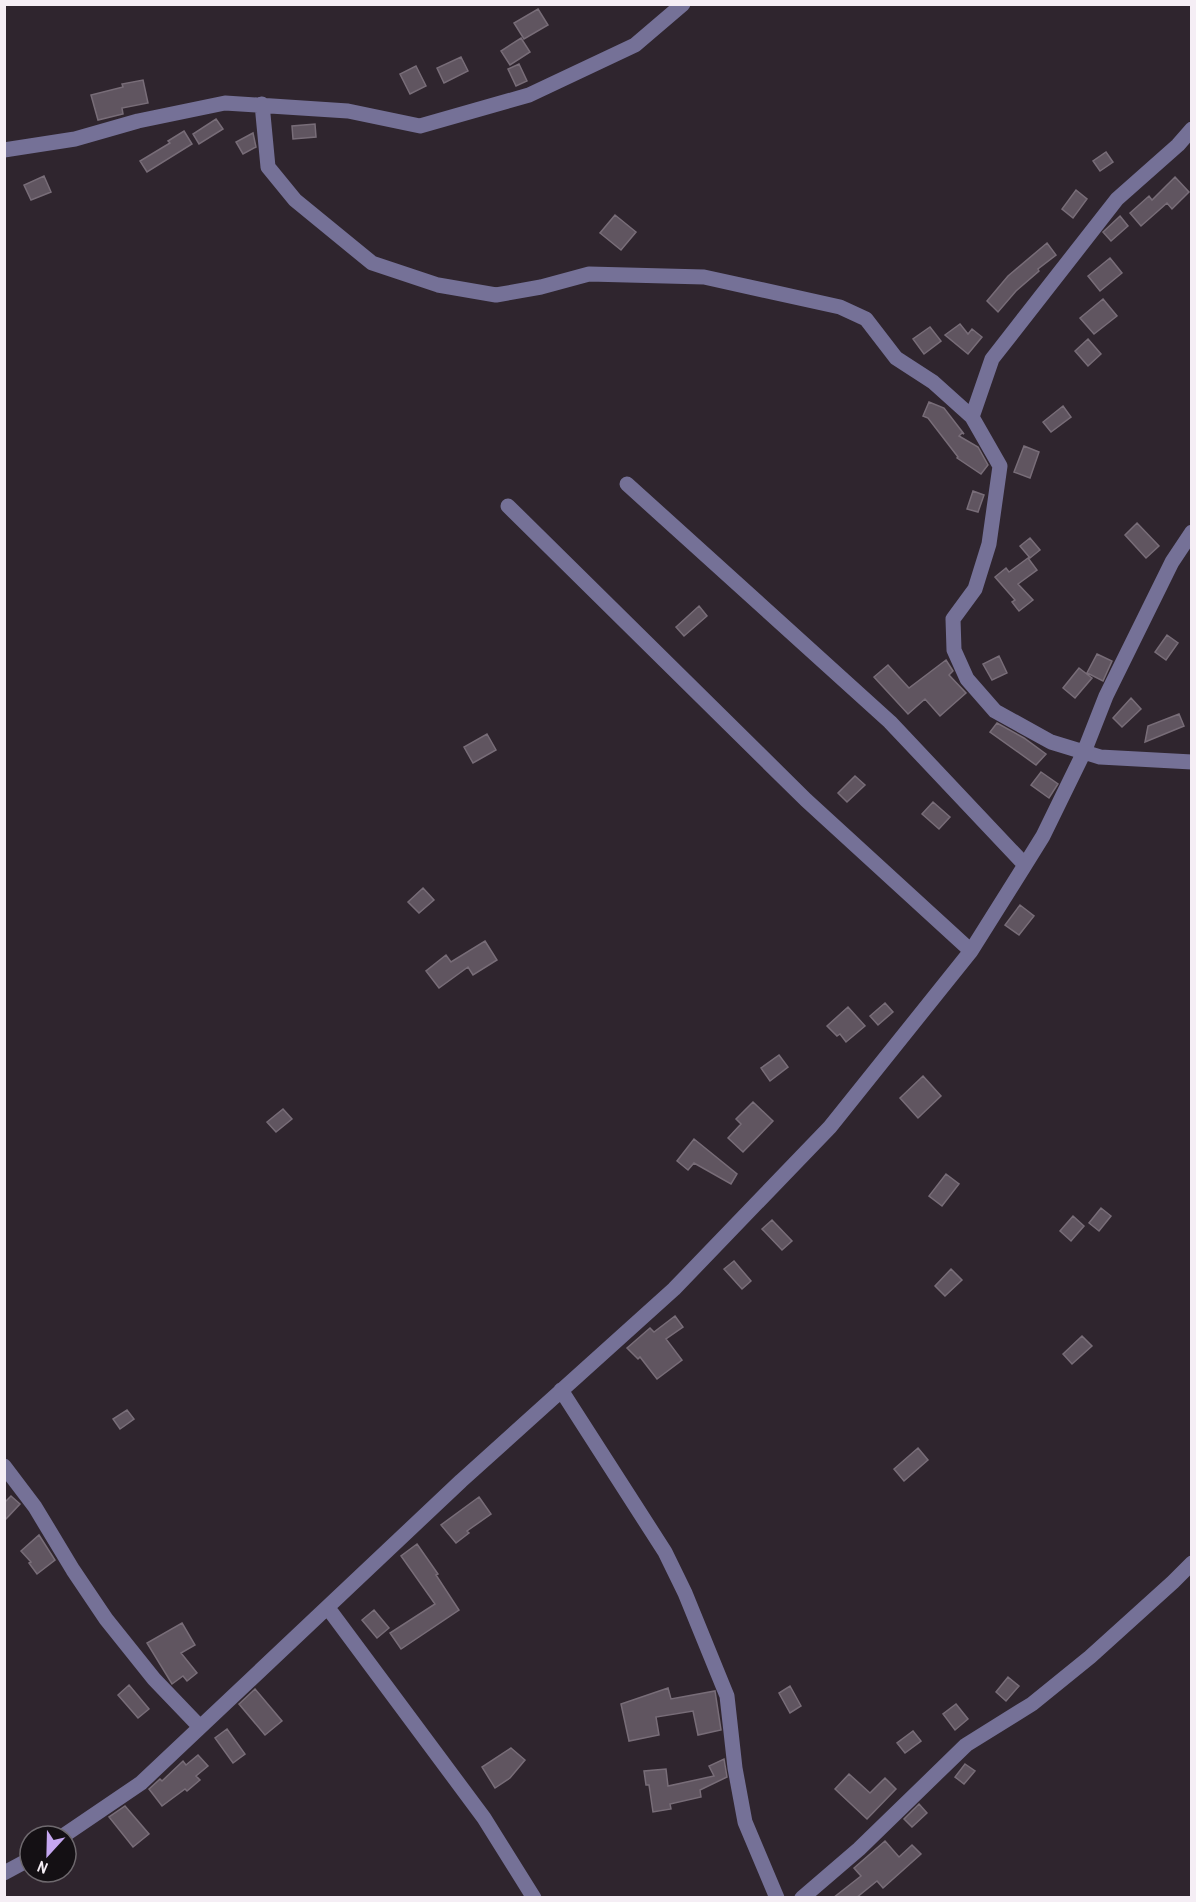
<svg xmlns="http://www.w3.org/2000/svg" width="1196" height="1902" viewBox="0 0 1196 1902" font-family="'Archivo Narrow',sans-serif">
<style>
.building{fill:#605560;stroke:#786d78;stroke-width:1.5}
.lines{fill:none;stroke-linecap:round;stroke-linejoin:round}
.minor{stroke:#757197;stroke-width:15}
</style>
<rect width="100%" height="100%" fill="#2f252e"/>
<path class="building" d="M538 9 548 25 524 39 514 23Z
M521 38 530 52 510 65 501 51Z
M461 57 468 71 444 83 437 68Z
M519 64 527 81 516 86 508 69Z
M416 66 426 86 410 94 400 74Z
M143 80 148 103 122 108 123 114 98 120 91 95 123 87 122 84Z
M216 119 223 129 199 144 193 134Z
M315 124 316 137 293 139 292 126Z
M184 131 192 144 147 172 140 161 170 143 168 141Z
M253 133 256 147 243 154 236 142Z
M1106 152 1113 162 1100 171 1093 161Z
M44 176 51 192 31 200 24 185Z
M1175 177 1189 192 1172 209 1167 203 1141 226 1130 213 1149 196 1152 200Z
M1076 190 1087 199 1073 218 1062 209Z
M615 215 636 232 621 250 600 233Z
M1120 216 1128 226 1111 241 1103 232Z
M1047 243 1056 255 1038 269 1039 271 1016 291 998 312 987 301 1008 276Z
M1110 258 1122 273 1100 291 1088 276Z
M1103 299 1117 316 1094 334 1080 318Z
M960 324 968 334 972 329 982 337 968 354 945 335Z
M930 327 941 341 924 354 913 339Z
M1088 339 1101 354 1088 366 1075 351Z
M929 402 944 408 964 434 962 433 959 436 978 447 988 465 981 474 957 458 958 457 928 418 923 416Z
M1063 406 1071 417 1051 432 1043 422Z
M1024 446 1039 452 1030 478 1014 472Z
M973 491 984 495 978 512 967 509Z
M1137 523 1159 546 1146 558 1125 535Z
M1030 538 1040 550 1030 558 1020 546Z
M1028 558 1037 570 1018 584 1033 600 1019 611 1012 602 1015 600 995 577 1006 568 1009 572Z
M699 606 707 616 684 636 676 627Z
M1167 635 1178 643 1166 660 1155 652Z
M1097 654 1112 661 1103 681 1087 673Z
M999 656 1007 673 992 680 983 664Z
M946 660 953 671 949 675 966 693 940 716 925 699 908 714 874 677 888 665 909 688Z
M1079 668 1092 678 1075 698 1063 688Z
M1131 698 1141 709 1122 727 1113 718Z
M1179 714 1184 726 1145 742 1148 726Z
M997 723 1024 738 1046 754 1036 765 990 732Z
M487 734 496 750 473 763 464 747Z
M1041 772 1058 784 1049 798 1031 785Z
M855 776 865 785 847 802 838 793Z
M933 802 950 817 939 829 922 814Z
M423 888 434 900 419 913 408 902Z
M1020 905 1034 916 1019 935 1005 925Z
M485 941 497 960 473 975 468 967 439 988 426 971 446 955 451 962Z
M885 1003 893 1012 878 1025 870 1016Z
M848 1007 865 1026 846 1042 840 1034 837 1036 827 1026Z
M779 1055 788 1067 770 1081 761 1068Z
M923 1076 941 1096 918 1118 900 1098Z
M753 1102 773 1121 743 1152 728 1138 741 1124 736 1119Z
M283 1109 292 1119 276 1132 267 1122Z
M694 1139 737 1174 731 1184 694 1163 688 1170 677 1161Z
M946 1174 959 1184 942 1206 929 1196Z
M1101 1208 1111 1216 1099 1231 1089 1223Z
M1073 1216 1084 1226 1071 1241 1060 1231Z
M772 1220 792 1241 782 1250 762 1229Z
M734 1261 751 1281 742 1289 724 1269Z
M951 1269 962 1280 945 1296 935 1286Z
M675 1316 683 1327 666 1339 682 1360 657 1379 640 1357 638 1359 627 1348 650 1328 654 1332Z
M1082 1336 1092 1346 1072 1364 1063 1354Z
M127 1410 134 1419 120 1429 113 1419Z
M918 1448 928 1460 904 1481 894 1469Z
M11 1496 20 1504 4 1521V1503Z
M479 1497 491 1514 467 1531 469 1533 456 1543 441 1525Z
M39 1535 55 1560 37 1574 29 1563 31 1562 21 1551Z
M417 1544 438 1574 436 1575 459 1610 401 1649 390 1633 435 1604 401 1556Z
M374 1610 389 1628 377 1638 362 1620Z
M182 1623 195 1645 181 1653 197 1673 187 1681 183 1676 172 1684 147 1643Z
M1008 1677 1019 1686 1006 1701 996 1692Z
M129 1685 149 1709 138 1718 118 1695Z
M790 1686 801 1706 790 1713 779 1693Z
M668 1688 671 1699 715 1691 721 1730 698 1735 693 1711 656 1717 659 1735 629 1741 621 1704Z
M255 1689 282 1721 265 1735 239 1704Z
M956 1704 968 1719 955 1730 943 1714Z
M227 1729 245 1754 233 1763 215 1738Z
M913 1731 921 1741 905 1753 897 1743Z
M511 1748 525 1760 510 1778 495 1788 482 1767Z
M198 1755 208 1766 196 1776 200 1780 187 1791 185 1789 162 1806 149 1789 160 1779 162 1781 183 1761 186 1765Z
M724 1759 727 1777 700 1790 701 1797 670 1804 671 1809 653 1812 649 1785H646L644 1771 666 1769 668 1786 714 1776 709 1766Z
M965 1764 975 1771 964 1784 955 1777Z
M849 1774 870 1793 885 1778 896 1789 867 1819 835 1789Z
M919 1804 927 1813 912 1827 904 1819Z
M125 1806 149 1834 133 1847 109 1817Z
M885 1841 899 1857 912 1845 921 1854 883 1888 877 1881 856 1898H833L861 1876 854 1868Z"/>
<g class="lines">
<path class="minor" d="M262 104 268 167 295 200 372 263 438 285 496 295 541 287 589 274 704 277 840 307 866 319 896 358 933 382 972 417 1000 466 989 544 975 589 953 619 954 650 967 679 995 711 1051 742 1100 757 1192 762
M4 150 75 139 138 121 225 103 348 111 420 126 529 95 635 45 683 4
M972 417 992 359 1117 199 1178 145 1192 129
M627 484 890 722 1025 865
M508 506 806 800 971 951
M561 1390 665 1552 685 1593 727 1696 735 1768 745 1822 777 1898
M4 1466 35 1507 73 1570 106 1619 154 1679 200 1727
M328 1608 484 1818 534 1898
M63 1836 141 1783 461 1481 674 1289 830 1127 971 951 1025 865 1043 836 1084 752 1106 696 1172 562 1192 532
M4 1873 30 1859
M802 1898 859 1849 966 1745 1032 1704 1090 1657 1173 1582 1192 1563"/>
</g>
<rect width="1196" height="1902" fill="none" stroke="#f5eef5" stroke-width="12"/>
<g transform="translate(48 1854) rotate(202)"><circle r="28" fill="#141014" stroke="#6e696e" stroke-width="1.5"/>
<path d="M0-4.5L10 22L0 15L-10 22Z" fill="#c5a7f1"/>
<text y="-9" font-size="16" font-weight="bold" text-anchor="middle" fill="#f5eef5">N</text>
</g>
</svg>
